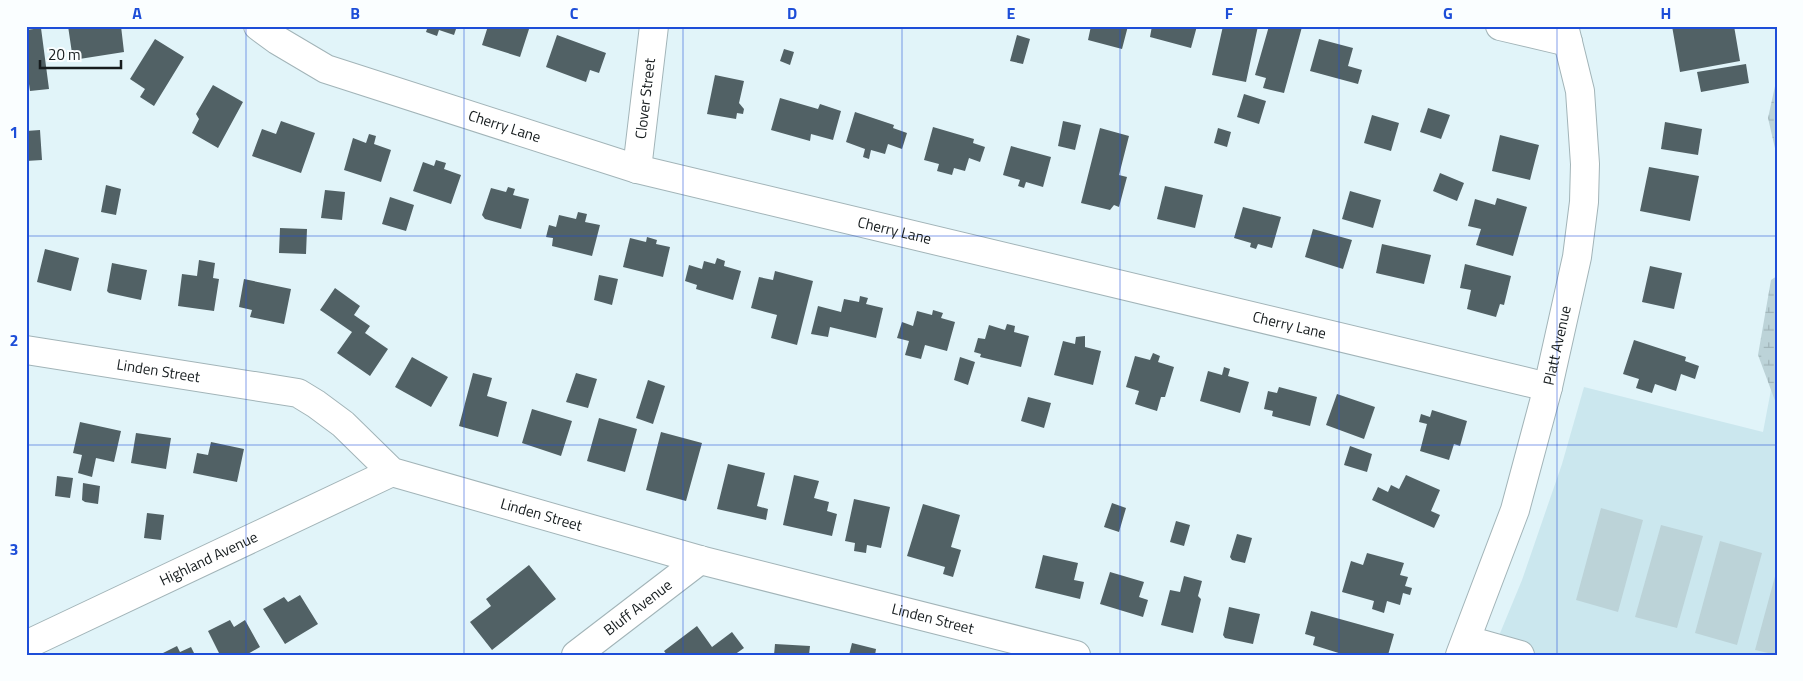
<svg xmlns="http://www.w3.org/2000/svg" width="1803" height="681" viewBox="0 0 1803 681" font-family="'Titillium Web',sans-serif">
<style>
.built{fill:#cbe7ee}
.wetland{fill:url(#wetland-marsh)}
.garden{fill:#bcd3d8}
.building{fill:#516165}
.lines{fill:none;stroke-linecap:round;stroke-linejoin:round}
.minor-casing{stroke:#a2b4b8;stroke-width:30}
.major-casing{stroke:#a2b4b8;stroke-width:30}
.minor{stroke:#fff;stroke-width:28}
.major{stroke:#fff;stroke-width:28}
.grid{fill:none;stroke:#1d4ed8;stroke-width:1;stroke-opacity:0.55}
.labels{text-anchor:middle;stroke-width:5;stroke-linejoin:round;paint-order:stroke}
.street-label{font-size:15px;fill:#161c1e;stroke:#fafeff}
.neatline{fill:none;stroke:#1d4ed8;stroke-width:2}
.grid-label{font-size:16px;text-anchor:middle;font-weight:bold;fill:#1d4ed8}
</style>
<defs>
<pattern id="wetland-marsh" width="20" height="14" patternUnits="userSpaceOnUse" patternTransform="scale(1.25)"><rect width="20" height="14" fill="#bcd3d8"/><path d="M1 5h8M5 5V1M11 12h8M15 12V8" fill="none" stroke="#a1b5b9"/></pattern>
</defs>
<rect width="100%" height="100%" fill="#e1f4f9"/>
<path class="built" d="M1774 374 1777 375V655H1491L1522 580 1562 464 1584 387 1763 432Z"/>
<path class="wetland" d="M1777 77V157L1768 118Z
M1777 276V406L1758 355 1771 280Z"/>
<path class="garden" d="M1601 508 1643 520 1618 612 1576 600Z
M1661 525 1703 536 1677 628 1635 617Z
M1720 541 1762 553 1737 645 1695 633Z
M1777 569V655L1755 650Z"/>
<path class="building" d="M68 26H121L124 52 73 60Z
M428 26H457L454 35 439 30 437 36 426 32Z
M488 26H530L520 57 482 45Z
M1091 26H1128L1122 49 1088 40Z
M1152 26H1197L1191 48 1150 37Z
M1223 26H1258L1246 82 1212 75Z
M1269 26 1302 27 1284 93 1263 88 1266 78 1255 75Z
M1672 26H1734L1740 61 1680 72Z
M41 28 49 89 30 91 29 84 26 85V30Z
M557 35 606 53 599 73 590 70 586 82 546 67Z
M1017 35 1030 39 1023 64 1010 61Z
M155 39 184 57 154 106 140 97 145 89 130 79Z
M1319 39 1353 48 1348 66 1362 70 1358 84 1310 71Z
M784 49 794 52 790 65 780 61Z
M1746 64 1749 83 1701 92 1697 72Z
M715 75 744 81 739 103 744 109 743 114 737 113 736 119 707 114Z
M213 85 243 102 218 148 192 133 199 119 196 114Z
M1244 94 1266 101 1259 124 1237 117Z
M780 98 818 109 820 104 841 111 833 140 811 134 810 141 771 130Z
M1428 108 1450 115 1441 139 1420 132Z
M855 112 894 125 893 128 907 133 902 149 888 144 885 154 871 150 869 159 863 157 865 149 846 142Z
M1372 115 1399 123 1391 151 1364 143Z
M281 121 315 133 301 173 252 156 262 129 276 134Z
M1063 121 1081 125 1075 150 1058 146Z
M1665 122 1702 129 1698 155 1661 149Z
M933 127 974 139 973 143 985 147 980 162 969 158 965 171 954 168 952 175 937 171 939 164 924 160Z
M1100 128 1129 136 1119 175 1127 177 1119 207 1114 205 1110 210 1081 203Z
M1218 128 1231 132 1227 147 1214 143Z
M40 130 42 160 26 161V131Z
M369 134 376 136 374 144 391 150 381 182 344 170 353 138 366 143Z
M1500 135 1539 145 1530 180 1492 171Z
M1011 146 1051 157 1043 187 1026 182 1024 188 1018 186 1020 180 1003 175Z
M436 160 446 163 444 169 461 175 451 204 413 191 423 162 434 166Z
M1649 167 1699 176 1690 221 1640 211Z
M1440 173 1464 183 1457 201 1433 191Z
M106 185 121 189 116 215 101 212Z
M1165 186 1203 195 1195 228 1157 219Z
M508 187 515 189 513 195 529 199 521 229 485 219 482 215 491 188 506 192Z
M325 190 345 192 342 220 321 218Z
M1350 191 1381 200 1373 228 1342 219Z
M390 197 414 205 406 231 382 224Z
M1497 198 1527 207 1513 256 1476 245 1481 229 1468 226 1475 199 1495 205Z
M1243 207 1281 217 1272 248 1258 244 1256 249 1250 247 1251 243 1234 238Z
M578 212 587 214 585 222 600 225 592 256 552 246 553 238 546 237 549 225 556 227 559 215 576 219Z
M280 228 307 229 306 254 279 253Z
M1313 229 1352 240 1343 269 1305 257Z
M647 237 657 240 656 244 670 247 663 277 623 267 630 238 646 242Z
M1382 244 1431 255 1424 284 1376 273Z
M45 249 79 258 71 291 37 282Z
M717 258 725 261 724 266 741 271 733 300 696 289 697 285 685 281 689 265 702 269 704 261 715 264Z
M199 260 215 263 213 278 219 279 214 311 178 306 182 274 197 276Z
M112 263 147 270 141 300 109 293 107 291Z
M1465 264 1511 276 1504 305 1500 304 1496 317 1467 309 1471 290 1460 288Z
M1650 266 1682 273 1674 309 1642 302Z
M775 271 813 281 797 345 771 338 777 315 751 308 759 277 773 280Z
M599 275 618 279 612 305 594 300Z
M244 279 291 289 284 324 250 317 252 310 239 307Z
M335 288 360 306 354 315 370 326 365 333 388 349 370 376 337 353 352 332 320 310Z
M860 296 868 298 866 304 883 308 876 338 830 327 828 337 811 334 818 306 841 312 844 299 859 302Z
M933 310 943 313 941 318 955 322 947 351 925 345 921 359 905 355 909 341 897 338 902 322 913 326 917 311 932 315Z
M1007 324 1015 326 1014 332 1029 336 1021 367 980 357 981 354 974 352 978 338 985 339 989 325 1005 330Z
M1085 336V347L1101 351 1093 385 1054 375 1063 341 1075 344 1076 337Z
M1634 340 1686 357 1685 361 1699 366 1695 379 1681 374 1676 391 1655 384 1652 393 1636 388 1639 379 1623 374Z
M1153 353 1160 356 1158 362 1174 367 1165 397H1161L1157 411 1135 404 1139 391 1126 387 1135 356 1150 360Z
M412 357 448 377 431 407 395 387Z
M960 357 975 362 968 385 954 380Z
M1224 367 1230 369 1228 376 1249 382 1240 413 1200 401 1208 371 1222 375Z
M473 373 492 378 487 396 507 402 498 437 459 426Z
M576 373 597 379 588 408 566 402Z
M648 380 665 386 653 424 636 418Z
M1279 387 1317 397 1310 426 1272 416 1273 411 1264 409 1268 391 1277 393Z
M1337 394 1375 407 1364 439 1326 425Z
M1028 397 1051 403 1044 428 1021 421Z
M532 409 572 421 561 456 522 443Z
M1432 410 1467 421 1460 446 1454 444 1449 460 1420 451 1427 424 1419 422 1421 414 1430 417Z
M599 418 637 429 625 472 587 461Z
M80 422 121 431 114 462 96 458 92 477 78 473 82 455 73 453Z
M661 432 702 443 686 501 646 490Z
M136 433 171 438 166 469 131 463Z
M211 442 244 449 237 482 193 473 197 453 208 455Z
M1350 446 1372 454 1367 472 1344 465Z
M728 464 765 473 757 506 768 509 766 520 717 509Z
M794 475 819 481 814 498 829 502 827 511 837 514 832 536 783 525Z
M1406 475 1440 490 1431 511 1440 515 1434 528 1372 500 1378 487 1388 492 1391 485 1399 489Z
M57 476 73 478 70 498 55 496Z
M83 483 100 486 98 504 85 502 82 500Z
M854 499 890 507 881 548 867 545 866 553 854 551 855 543 845 541Z
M1112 503 1126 508 1119 532 1104 527Z
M923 504 960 515 951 547 961 550 953 577 943 574 945 567 907 556Z
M147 513 164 515 161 540 144 538Z
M1176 521 1190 525 1184 546 1170 542Z
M1237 534 1252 538 1245 563 1232 560 1230 557Z
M1367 553 1404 563 1400 575 1408 577 1405 586 1412 588 1410 595 1403 593 1400 605 1387 601 1384 613 1372 609 1374 601 1342 592 1351 561 1363 565Z
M1043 555 1078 563 1074 580 1084 582 1080 599 1035 588Z
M529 565 556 599 492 650 470 622 491 606 486 599Z
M1110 572 1144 582 1139 597 1148 600 1143 617 1100 604Z
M1184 576 1202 581 1198 596 1201 599 1193 633 1161 625 1170 590 1180 592Z
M300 595 318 624 285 644 263 609 284 597 288 602Z
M1229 607 1260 614 1253 644 1225 638 1223 635Z
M1311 611 1394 634 1388 655H1345L1313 645 1315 637 1305 634Z
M230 620 234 627 245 620 260 647 246 655H220L208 631Z
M697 626 712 647 732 632 744 648 734 655H667L664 651Z
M852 643 876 649 875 655H849Z
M775 644 810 646 809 655H774Z
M177 646 180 652 191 647 195 655H159Z"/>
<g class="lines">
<defs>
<g id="minor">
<path id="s1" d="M258 26 277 40 326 69 637 169 1548 387"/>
<path d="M1500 26 1568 42"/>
<path id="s2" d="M637 169 654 26"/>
<path id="s3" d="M26 350 298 393 316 404 343 424 392 472 700 560 1076 655"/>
<path d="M1467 640 1520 655"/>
<path id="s4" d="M26 645 392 472"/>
<path id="s5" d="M576 655 700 560"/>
</g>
<g id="major">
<path id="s6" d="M1460 655 1515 510 1548 387 1577 257 1584 202 1585 164 1580 91 1564 26"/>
</g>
</defs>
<use href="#minor" class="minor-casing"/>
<use href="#major" class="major-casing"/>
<use href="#minor" class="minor"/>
<use href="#major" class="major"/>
</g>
<path class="grid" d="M246 26V655M464 26V655M683 26V655M902 26V655M1120 26V655M1339 26V655M1557 26V655M26 236H1777M26 445H1777"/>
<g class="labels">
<g class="street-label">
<text dy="5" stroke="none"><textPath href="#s2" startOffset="71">Clover Street</textPath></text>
<text dy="5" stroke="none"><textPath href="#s1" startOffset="268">Cherry Lane</textPath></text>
<text dy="5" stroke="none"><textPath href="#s1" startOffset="672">Cherry Lane</textPath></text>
<text dy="5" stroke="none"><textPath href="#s1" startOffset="1078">Cherry Lane</textPath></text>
<text dy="5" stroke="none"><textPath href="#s6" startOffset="325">Platt Avenue</textPath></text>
<text dy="5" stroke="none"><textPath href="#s3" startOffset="134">Linden Street</textPath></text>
<text dy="5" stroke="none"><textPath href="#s3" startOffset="554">Linden Street</textPath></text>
<text dy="5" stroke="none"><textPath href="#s4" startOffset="202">Highland Avenue</textPath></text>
<text dy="5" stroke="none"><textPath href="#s5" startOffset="78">Bluff Avenue</textPath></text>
<text dy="5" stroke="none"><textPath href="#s3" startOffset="959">Linden Street</textPath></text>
</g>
</g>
<rect width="1803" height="681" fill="none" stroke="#fafeff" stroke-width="55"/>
<path d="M40 60v8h81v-8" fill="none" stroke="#161c1e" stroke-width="2.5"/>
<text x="48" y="60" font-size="15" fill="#161c1e" stroke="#fafeff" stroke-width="4" paint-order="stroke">20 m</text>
<rect x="28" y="28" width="1748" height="626" class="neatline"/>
<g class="grid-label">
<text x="137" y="19">A</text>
<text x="355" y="19">B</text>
<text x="574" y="19">C</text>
<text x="792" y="19">D</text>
<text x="1011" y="19">E</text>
<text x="1229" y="19">F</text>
<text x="1448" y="19">G</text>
<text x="1666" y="19">H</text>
<text x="14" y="138">1</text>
<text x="14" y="346">2</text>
<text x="14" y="555">3</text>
</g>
</svg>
